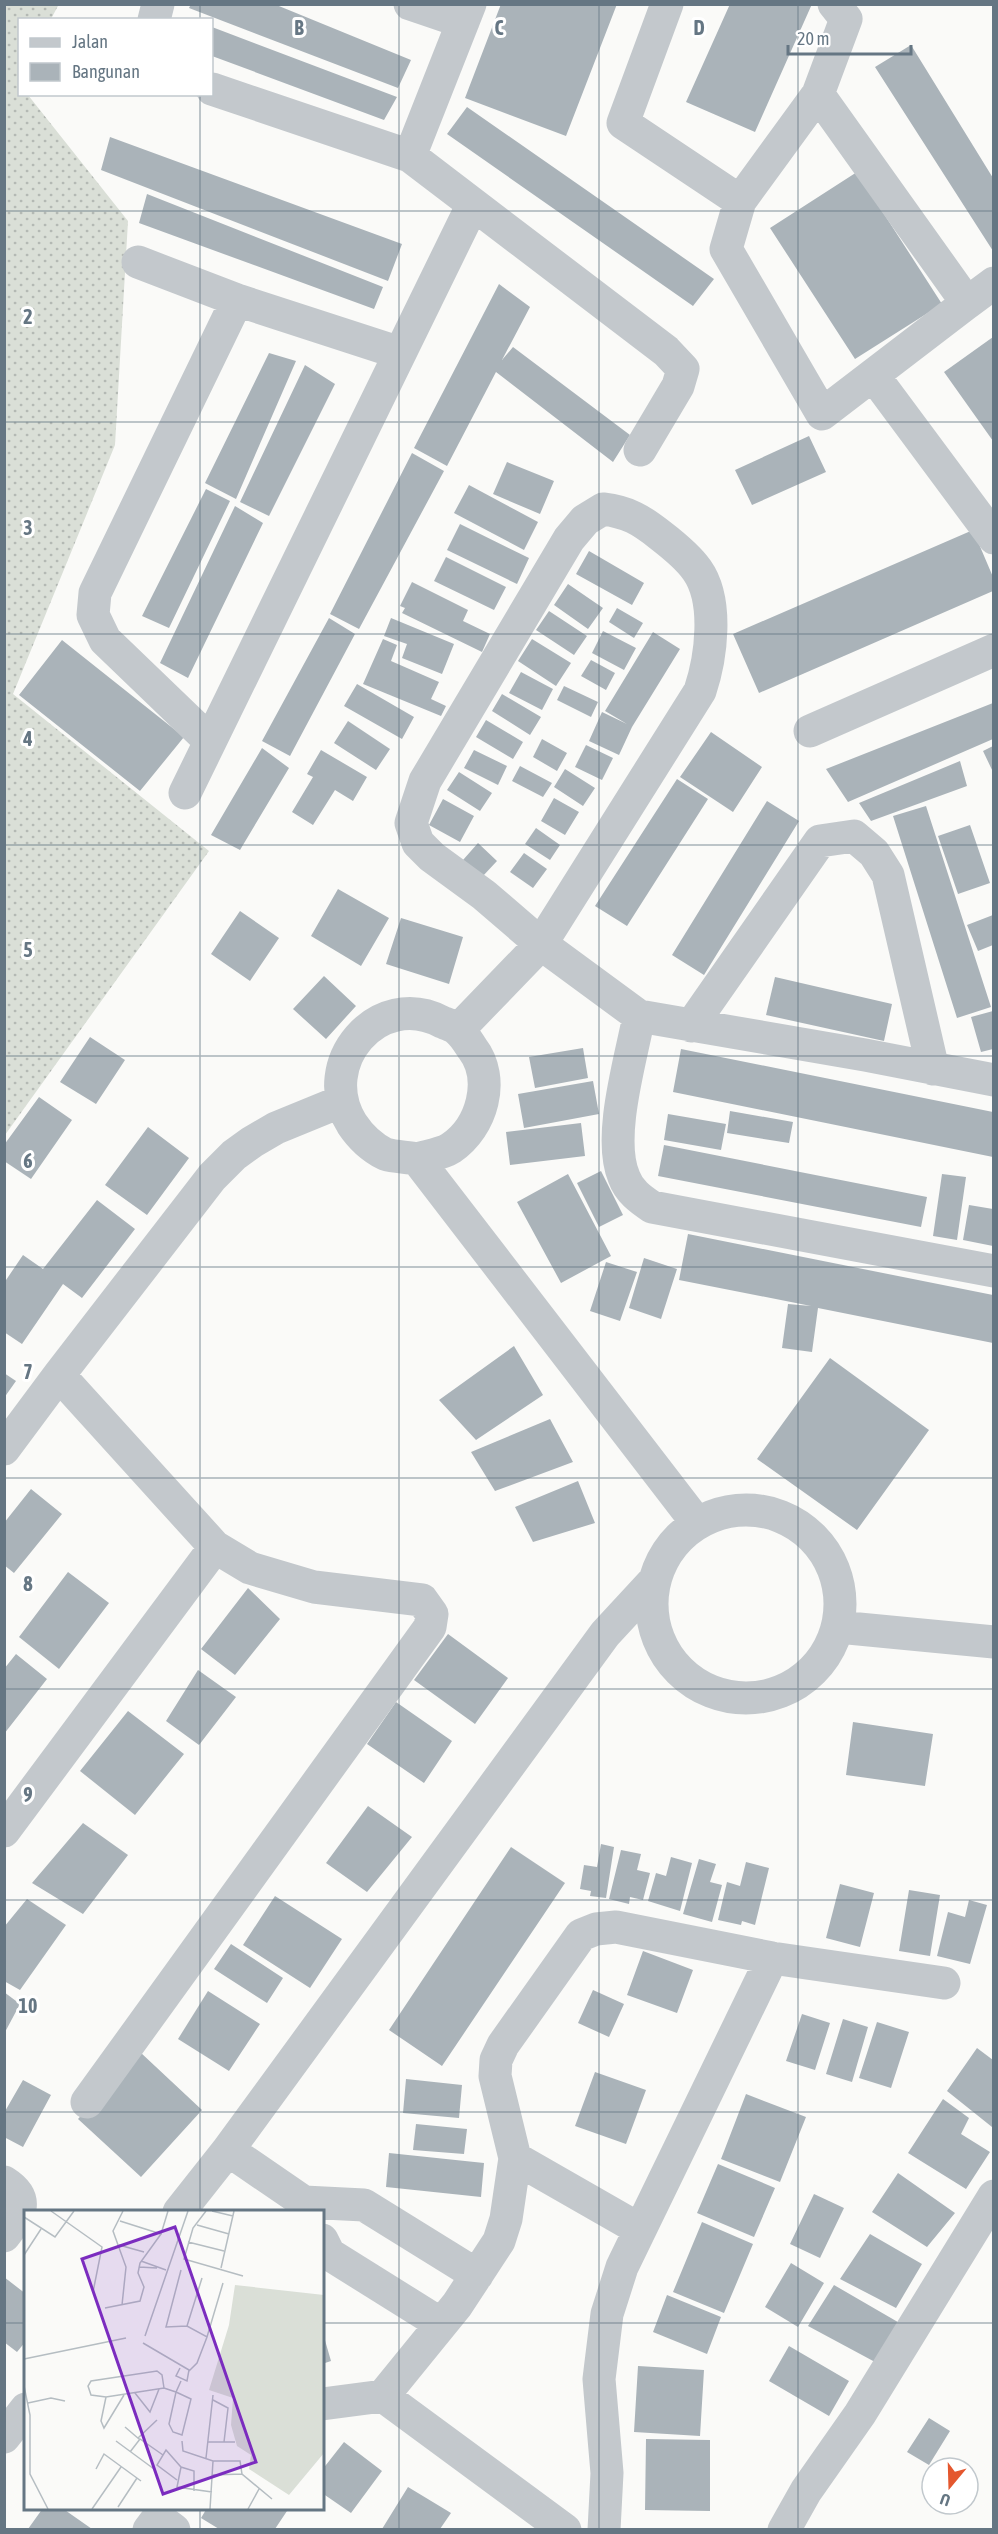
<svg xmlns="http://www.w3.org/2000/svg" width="998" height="2534" viewBox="0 0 998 2534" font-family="'Asap Condensed',sans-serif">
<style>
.grass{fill:url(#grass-dots)}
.building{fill:#aab3b9}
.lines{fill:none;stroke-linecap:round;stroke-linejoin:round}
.street{stroke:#c3c8cc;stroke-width:33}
.grid{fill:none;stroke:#657683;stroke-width:1.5;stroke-opacity:0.55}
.inset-road{fill:none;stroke:#b5bdc2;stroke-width:1.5}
.view{fill:#7b2cbf;fill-opacity:0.15;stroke:#7b2cbf;stroke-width:3}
.inset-edge{fill:none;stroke:#657683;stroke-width:3}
.grid-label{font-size:20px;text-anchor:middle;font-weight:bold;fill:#657683;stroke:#fff;stroke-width:6;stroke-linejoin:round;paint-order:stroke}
</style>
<defs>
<pattern id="grass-dots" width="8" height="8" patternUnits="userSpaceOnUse" patternTransform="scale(1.5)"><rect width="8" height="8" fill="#dadfd7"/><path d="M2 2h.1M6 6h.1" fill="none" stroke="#b4b9b4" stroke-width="1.8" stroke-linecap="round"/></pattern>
</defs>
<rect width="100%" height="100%" fill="#fafaf8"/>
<path class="grass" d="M59 4 51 19 20 20V94L28 95 128 221 115 445 13 694 209 851 5 1135 4 5Z"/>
<path class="building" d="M191 4H274L411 60 398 88 189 8Z
M501 4H617L566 136 465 98Z
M730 4H812L755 132 686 102Z
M212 27 397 97 384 120 212 56Z
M911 45 993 178V251L875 67Z
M467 107 714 279 693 306 447 134Z
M110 137 402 244 388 281 101 170Z
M857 172 942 304 855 359 770 228Z
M147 194 383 287 374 309 139 223Z
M499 284 530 307 502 360 513 347 630 435 613 462 496 372 447 466 414 448Z
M993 337V441L944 372Z
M269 353 296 361 236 499 205 483Z
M305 365 335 384 269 516 240 502Z
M809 436 826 472 752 505 735 470Z
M412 453 444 471 359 629 330 614Z
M507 462 554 481 540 514 493 494Z
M469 485 538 522 524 550 454 513Z
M206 489 230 501 169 628 142 616Z
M235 506 263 523 188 678 160 663Z
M460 524 529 558 517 584 447 550Z
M973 530 993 577V591L759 693 733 634Z
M589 551 644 583 632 605 576 574Z
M446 557 506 587 494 610 434 581Z
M412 582 468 610 463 621 490 634 482 652 402 613 405 608 400 606Z
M568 584 603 608 588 629 554 605Z
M617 608 643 623 634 638 609 622Z
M549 611 587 636 574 655 536 630Z
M329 618 355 634 290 756 262 741Z
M391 618 454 644 442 674 402 658 407 644 384 636Z
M603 631 636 648 624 670 592 653Z
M653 632 680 649 632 727 619 755 589 741 602 712 627 724 605 711Z
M383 639 397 645 391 661 439 682 431 699 446 706 441 716 363 684Z
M532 639 571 663 556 686 518 661Z
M62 640 184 737 140 791 19 695Z
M591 660 615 673 606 690 581 676Z
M521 672 553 689 542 710 509 693Z
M357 684 414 717 402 739 344 706Z
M564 686 598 702 591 717 557 700Z
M502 694 541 717 530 735 492 711Z
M993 703V739L848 802 826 769Z
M486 720 523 742 513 759 476 737Z
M348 721 390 749 376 770 334 743Z
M711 732 762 767 733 812 680 777Z
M542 739 567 753 557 771 533 757Z
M586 745 613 758 602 780 575 767Z
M993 746V772L983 751Z
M262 748 289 768 240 850 211 835Z
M321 750 367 777 353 801 335 790 313 825 292 812 313 777 307 774Z
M474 750 507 766 498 785 464 768Z
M960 761 967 786 871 821 859 803Z
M520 766 552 783 543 797 512 781Z
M565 769 595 788 583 806 554 787Z
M459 772 492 793 480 811 447 790Z
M677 779 708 799 627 926 595 906Z
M554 798 579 812 565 835 541 821Z
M443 799 474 816 460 842 429 825Z
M767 801 799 821 704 975 672 955Z
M926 806 991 1007 957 1018 893 816Z
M970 825 990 883 958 894 938 836Z
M536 828 560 845 550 860 525 844Z
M478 843 497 861 482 877 463 860Z
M524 853 547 869 533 888 510 872Z
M338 889 389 918 361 966 311 936Z
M240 911 279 938 250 981 211 954Z
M993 915V945L978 951 967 925Z
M401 918 463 937 449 984 386 964Z
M324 976 356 1006 326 1039 293 1009Z
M775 977 892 1004 884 1041 766 1015Z
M993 1011V1049L981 1052 971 1017Z
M90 1037 125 1060 96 1104 60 1082Z
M583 1048 588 1078 535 1088 529 1057Z
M681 1049 993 1112V1157L673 1092Z
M593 1081 599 1114 524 1128 518 1094Z
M39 1097 72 1120 31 1179 4 1161V1145Z
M730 1111 793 1122 789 1143 727 1133Z
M668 1114 726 1124 721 1150 664 1140Z
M581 1123 585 1156 510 1165 506 1132Z
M148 1127 189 1158 147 1215 105 1185Z
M664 1145 927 1197 921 1227 658 1176Z
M601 1171 623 1215 599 1227 577 1183Z
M568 1174 611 1256 561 1283 517 1202Z
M942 1174 966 1177 957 1240 933 1236Z
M97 1200 135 1229 82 1298 63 1284 22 1344 4 1332V1283L23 1255 43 1269Z
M969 1205 993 1209V1246L963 1240Z
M688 1234 993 1295V1343L818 1308 812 1352 782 1348 788 1304 811 1306 679 1280Z
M644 1258 677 1269 661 1319 629 1308Z
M606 1262 637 1272 620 1321 590 1311Z
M514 1346 543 1395 476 1440 439 1400Z
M830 1358 929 1430 857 1530 757 1459Z
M4 1373 16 1381 4 1398Z
M550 1419 573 1462 495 1491 471 1452Z
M578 1481 595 1523 533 1542 515 1507Z
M31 1489 62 1514 14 1573 4 1565V1523Z
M68 1572 109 1603 59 1669 19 1637Z
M248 1588 280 1619 235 1675 201 1649Z
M448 1634 508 1678 475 1724 414 1680Z
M16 1654 47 1679 4 1734V1669Z
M198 1670 236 1697 199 1745 166 1721Z
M396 1702 452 1741 424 1783 367 1744Z
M128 1711 184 1754 135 1815 80 1771Z
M853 1722 933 1734 925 1786 846 1775Z
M368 1806 412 1837 367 1892 326 1863Z
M83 1823 128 1855 83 1914 32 1883Z
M601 1844 614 1847 606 1898 590 1896 591 1891 580 1889 584 1865 597 1867Z
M511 1847 565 1883 442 2066 389 2030Z
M621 1850 641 1854 637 1870 650 1873 643 1900 630 1897 629 1904 609 1899Z
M671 1857 692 1863 680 1911 648 1901 656 1873 666 1876Z
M699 1859 716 1864 710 1882 722 1885 712 1922 683 1914Z
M746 1862 769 1868 755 1925 742 1921 741 1925 718 1920 727 1882 740 1886Z
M840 1884 874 1893 860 1947 826 1938Z
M909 1890 940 1895 930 1956 899 1951Z
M275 1896 342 1939 310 1988 243 1945Z
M27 1899 66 1925 20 1990 4 1981V1927Z
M969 1900 987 1905 970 1964 937 1956 948 1912 965 1917Z
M231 1944 283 1978 267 2003 214 1969Z
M643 1951 693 1970 677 2013 627 1995Z
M593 1990 624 2004 609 2037 578 2023Z
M208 1991 260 2024 229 2071 178 2039Z
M4 1992 20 2004 4 2034Z
M802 2014 830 2023 815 2070 786 2061Z
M843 2019 868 2027 852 2082 826 2074Z
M877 2022 909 2032 891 2088 859 2078Z
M977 2048 993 2060 992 2127 947 2091Z
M140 2052 202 2110 141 2177 78 2119Z
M595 2072 646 2090 626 2144 575 2126Z
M406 2079 462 2085 459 2118 403 2113Z
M23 2080 51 2095 23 2147 4 2137V2113Z
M746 2094 806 2117 780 2182 721 2159Z
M943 2099 969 2118 961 2134 990 2152 966 2189 908 2153Z
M416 2124 467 2129 464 2154 413 2150Z
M389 2153 484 2163 481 2197 386 2187Z
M718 2164 775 2188 754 2237 697 2213Z
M898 2173 955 2213 927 2247 872 2212Z
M814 2194 844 2208 820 2258 790 2244Z
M702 2222 753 2244 724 2313 673 2292Z
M870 2234 922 2264 896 2308 840 2279Z
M791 2263 824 2283 798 2327 765 2307Z
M4 2277 26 2294V2341L17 2352 4 2342Z
M834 2285 903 2325 875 2362 808 2326Z
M667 2295 721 2317 707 2354 653 2332Z
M322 2330 331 2361 322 2364Z
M789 2346 849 2381 829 2416 769 2381Z
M638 2366 704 2370 700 2436 634 2432Z
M929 2418 950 2431 929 2465 907 2452Z
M646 2439 710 2440V2511L645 2510Z
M344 2442 382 2471 351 2513 322 2493V2470Z
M408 2487 451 2513 440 2529H382Z
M43 2508H62L92 2529H28Z
M207 2508H282L287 2511 275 2529H219L201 2518Z"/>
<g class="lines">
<path class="street" d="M410 4 463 22
M667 4 623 123 740 201 726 249 822 414 967 303 818 94
M154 20 158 4
M212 89 410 156 666 351 683 369 678 386 640 450
M410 156 470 4
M740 201 818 94 846 19 834 4
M138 262 237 300 400 353
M967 303 994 283
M873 375 994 538
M603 509C628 512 641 520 660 535 673 545 688 557 697 570 719 601 711 658 700 691L541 944 484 895 432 857 418 843 411 823 425 781 569 539 585 520Z
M810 731 994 650
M210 741 105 640 93 615 95 593 237 300
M185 793 473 204
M639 1016C631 1059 607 1137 624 1177 629 1191 640 1199 652 1207L994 1271
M691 1026 820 841 854 836 874 853 888 875 933 1069
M458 1030 541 944 639 1016 865 1055 994 1080
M417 1159C427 1156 442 1154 451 1148 482 1127 496 1079 472 1048 468 1042 464 1035 458 1030 454 1026 447 1024 442 1022 378 988 314 1064 352 1124 360 1136 371 1147 385 1154 394 1157 407 1157 417 1159L697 1523
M59 1375 212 1177 234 1155 252 1142 276 1128 342 1101
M4 1449 59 1375 215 1547 250 1568 314 1587 422 1600 432 1614 430 1627 87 2102
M652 1604a94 94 0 1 1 188 0a94 94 0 1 1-188 0Z
M838 1627 994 1642
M4 1831 215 1547
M228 2150 304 2202 309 2212
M515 2158 639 2229
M4 2182C31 2199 20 2215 4 2236
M304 2202 364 2205 477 2275
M179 2212 228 2150 605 1634 654 1581
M322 2240 329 2254 441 2324
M383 2396 565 2530
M322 2404 383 2396 457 2305 499 2241 506 2219 515 2158 495 2076 496 2060 503 2045 581 1935 596 1929 616 1927 772 1958 944 1983
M4 2437 26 2409
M149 2530 158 2518 174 2530
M604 2530 607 2473 599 2379 607 2314 622 2267 772 1958
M784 2530 806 2491 860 2414 994 2196"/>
</g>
<path class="grid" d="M200 4V20M399 4V2530M599 4V2530M798 4V2530M200 94V2212M4 211H994M4 422H994M4 634H994M4 845H994M4 1056H994M4 1267H994M4 1478H994M4 1689H994M4 1900H994M4 2112H994M4 2323H26M322 2323H994M200 2508V2530"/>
<g transform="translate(24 2210)">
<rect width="300" height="300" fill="#fafaf8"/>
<path d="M211 75 300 85V243L265 285 225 259 227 245 213 236 207 215 209 188 185 180 205 115Z" fill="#dadfd7"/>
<path class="inset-road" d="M27 1 78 37 69 82M182 1 169 18 160 49 219 66M188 1 209 6M0 7 31 27 50 1M96 11 137 24 144 1M173 15 205 24M164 32 200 41M95 35 120 42M0 45 17 19M117 51 142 60M115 57 133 58M197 58 210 1M157 60 142 117 163 116 183 127 199 73M98 95 102 57 89 21 99 1M81 98 116 91 120 77 114 63 116 53 137 24M163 116 178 68M121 126 164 1M119 133 165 160 163 171 152 166 156 158M0 149 102 128M165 161 173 153 183 127M0 176 6 205V264L24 299M140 178 138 165 133 161 67 171 64 176 67 185 82 187 140 178 152 182 157 171M152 182 167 189 158 225 149 222 145 214ZM111 183 126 202 135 179M82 187 77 211 80 218 100 185M189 190 204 198 200 232M4 193 27 188 41 191M101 217 115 229M114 228 133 210M92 231 130 259M158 231 159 241 189 251H216L218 264 248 289M184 232H211M106 242 116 229 139 245M182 248 189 185M157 257 153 277 188 282M72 259 80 244 117 271M188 265 218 264M153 270 133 255 142 240 157 257 170 261V281M94 297 113 268M68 299 97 257M186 299 189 251M224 299 235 279"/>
<path class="view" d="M151 17 232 252 139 284 58 49Z"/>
<rect width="300" height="300" class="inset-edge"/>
</g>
<g class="grid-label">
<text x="299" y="35">B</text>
<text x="499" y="35">C</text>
<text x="699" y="35">D</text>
<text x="28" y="324">2</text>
<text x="28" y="535">3</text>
<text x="28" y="746">4</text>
<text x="28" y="957">5</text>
<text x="28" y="1168">6</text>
<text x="28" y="1379">7</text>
<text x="28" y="1591">8</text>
<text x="28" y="1802">9</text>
<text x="28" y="2013">10</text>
</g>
<rect width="998" height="2534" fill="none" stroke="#657683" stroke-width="12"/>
<rect x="18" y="18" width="195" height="78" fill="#ffffff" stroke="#c1c8cd" stroke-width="1.5"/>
<rect x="30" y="38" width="30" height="9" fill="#c3c8cc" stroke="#c1c8cd" stroke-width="1.5"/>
<text x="72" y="48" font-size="18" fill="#657683">Jalan</text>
<rect x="30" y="63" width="30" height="18" fill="#aab3b9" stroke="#c1c8cd" stroke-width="1.5"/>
<text x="72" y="78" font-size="18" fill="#657683">Bangunan</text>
<g transform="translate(950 2486) rotate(199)"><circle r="28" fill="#ffffff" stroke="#c1c8cd" stroke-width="1.5"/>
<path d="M0-4.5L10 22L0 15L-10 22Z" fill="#e4572e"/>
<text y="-9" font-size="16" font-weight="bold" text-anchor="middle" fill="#657683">U</text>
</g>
<path d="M788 45v9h123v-9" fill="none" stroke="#657683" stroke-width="3"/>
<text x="797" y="45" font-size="18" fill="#657683" stroke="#ffffff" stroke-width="4.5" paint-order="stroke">20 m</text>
</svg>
